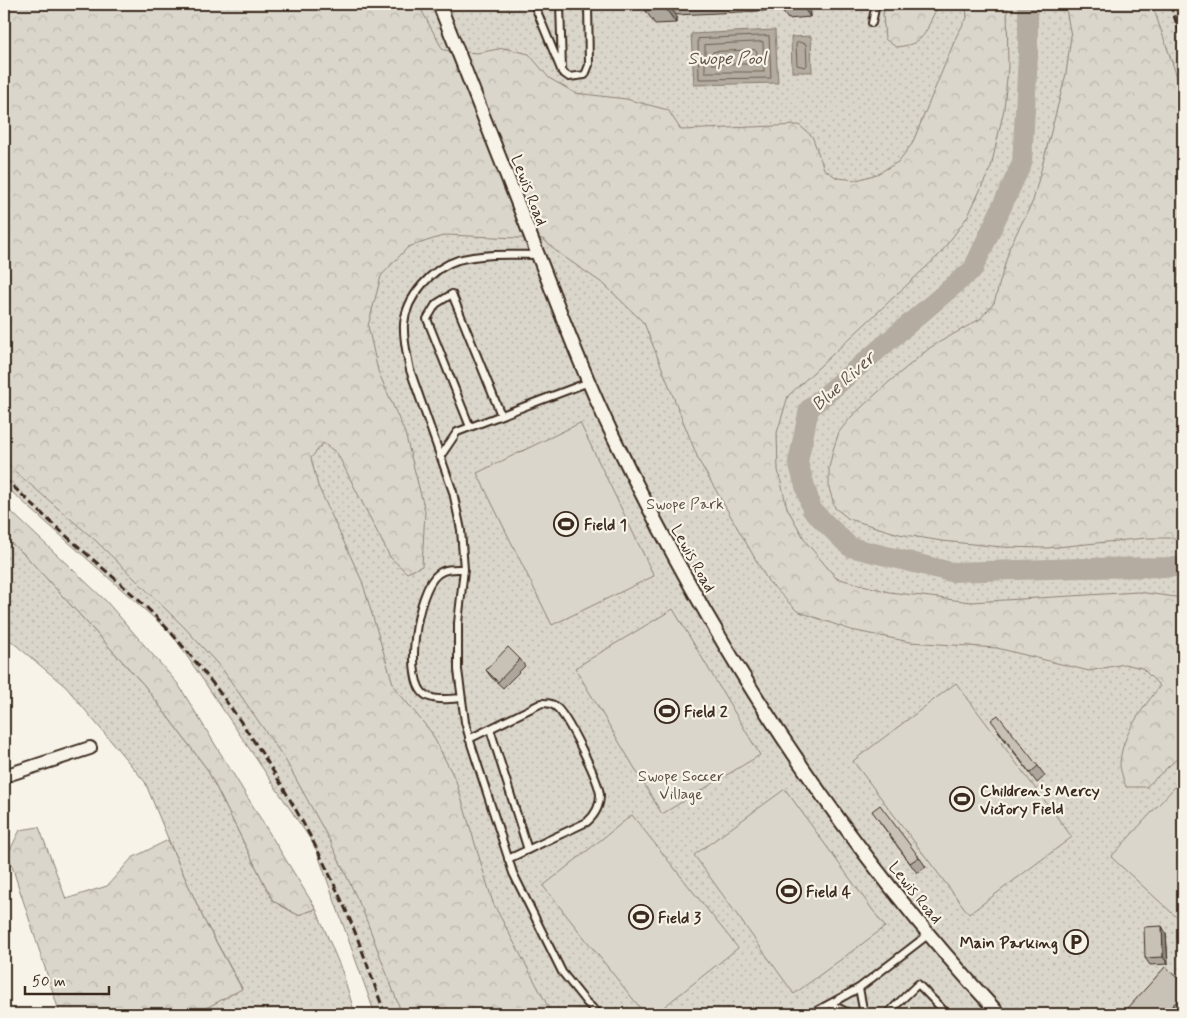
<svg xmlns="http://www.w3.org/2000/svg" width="1187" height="1018" viewBox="0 0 1187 1018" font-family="Mynerve,sans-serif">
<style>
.green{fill:url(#green-dots);stroke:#8b8074}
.forest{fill:url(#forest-crowns);stroke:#8b8074}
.pitch{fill:#dbd6cb;stroke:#8b8074}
.water{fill:#b4aca0;stroke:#84786c}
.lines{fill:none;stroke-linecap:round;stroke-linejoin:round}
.shore{stroke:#6b5e52;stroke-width:1}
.river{stroke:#b4aca0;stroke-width:20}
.lane-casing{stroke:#3b2a1e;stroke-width:10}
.street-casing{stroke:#3b2a1e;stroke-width:16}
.lane{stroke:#f7f3e8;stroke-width:6}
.street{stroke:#f7f3e8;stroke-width:12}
.rail{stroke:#3b2a1e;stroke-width:3;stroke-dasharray:8 4;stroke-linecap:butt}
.wall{fill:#aca69d;stroke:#3b2a1e}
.shaded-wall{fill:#8c877f;stroke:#3b2a1e}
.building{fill:#c8c1b6;stroke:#3b2a1e}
.labels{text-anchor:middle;stroke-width:4.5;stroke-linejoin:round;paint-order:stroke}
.street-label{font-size:16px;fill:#3b2a1e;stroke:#f7f3e8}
.park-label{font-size:16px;fill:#5b4c41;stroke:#f7f3e8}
.poi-label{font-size:16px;font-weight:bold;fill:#3b2a1e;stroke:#f7f3e8;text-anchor:start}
.water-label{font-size:18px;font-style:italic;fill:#5f5145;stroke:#f7f3e8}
</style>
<defs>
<pattern id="green-dots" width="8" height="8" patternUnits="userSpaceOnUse" patternTransform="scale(1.25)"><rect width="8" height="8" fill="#dbd6cb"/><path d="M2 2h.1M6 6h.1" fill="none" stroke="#bdb8ae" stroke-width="1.8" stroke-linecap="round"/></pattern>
<pattern id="forest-crowns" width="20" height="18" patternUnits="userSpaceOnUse" patternTransform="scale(1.25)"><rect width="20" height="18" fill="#dbd6cb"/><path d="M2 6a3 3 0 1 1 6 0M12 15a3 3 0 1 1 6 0" fill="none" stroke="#bdb8ae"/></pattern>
</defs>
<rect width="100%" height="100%" fill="#f7f3e8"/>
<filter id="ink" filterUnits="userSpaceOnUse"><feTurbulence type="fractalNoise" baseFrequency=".02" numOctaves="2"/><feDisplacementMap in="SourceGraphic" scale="10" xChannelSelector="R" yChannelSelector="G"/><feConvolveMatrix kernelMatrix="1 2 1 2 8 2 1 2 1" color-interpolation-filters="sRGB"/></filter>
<g filter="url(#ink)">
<path class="green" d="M4 4H1183V1014H375L315 846 172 634 4 485Z
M4 537 24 554 144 685 207 769 273 901 298 915 316 909 342 971 355 1014 343 1012 341 1014H195L242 988 204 920 176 858 145 782 66 687 4 635Z"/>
<path class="forest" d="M4 4H418L443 50 477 53 504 48 529 54 549 78 575 93 626 99 668 110 681 130 799 125 812 136 824 169 837 178 857 180 877 174 898 162 912 144 957 35 967 18 966 6 963 4H1007L1008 67 1004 109 991 167 968 216 940 254 788 396 777 433 778 470 787 508 806 542 836 578 889 592 971 602 1138 592 1183 598V756H1180L1146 787H1126C1124 780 1120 771 1120 764 1121 735 1143 708 1160 686L1142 668 1124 664 1089 671 997 648 910 642 851 630 797 611 768 581 699 461 644 323 605 285 557 252 543 239 446 235 408 247 381 276 368 326 378 371 405 433 425 511 422 566 407 573 390 557 337 453 323 443 311 458 318 486 362 581 394 687 431 732 456 781 493 903 552 1014H402L363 911 330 841 286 761 223 670 185 628 95 540 4 462Z
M886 4H940C924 26 931 44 896 47L885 39 883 15Z
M1065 4H1152L1183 94V538H1146L1047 548 1002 547 942 541 899 534 849 519 835 508 829 488V468L833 450 839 432 851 417 889 382 931 347 980 319 994 303 1010 246 1033 201 1066 74 1071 36Z
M4 505 106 601 178 684 316 909 298 915 273 901 207 769 144 685 24 554 4 537Z
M39 827 66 899 107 886 132 858 168 840 204 920 242 989 195 1014H60L8 854 20 830Z"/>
<path class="pitch" d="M580 423 654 576 552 625 477 473Z
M673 609 760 755 662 814 575 668Z
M956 683 1072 837 969 914 853 761Z
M1183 778V923L1111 857Z
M785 789 885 927 794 994 694 855Z
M632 815 738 948 655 1014H645L543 886Z"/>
<path class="water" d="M775 30 778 83 694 85 691 34Z
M811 36 812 72H792L791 37Z"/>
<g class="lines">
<path class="shore" d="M769 36 771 78 699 79 698 39Z
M763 42 764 72H705V45Z
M799 42 806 44 807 65 805 67 797 65 796 44Z
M755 50 757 52 756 64H712L713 52Z"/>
<path class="river" d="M1028 4V56L1022 163 973 269 809 409 798 462 812 510 850 547 951 572 1081 568 1183 567"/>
<defs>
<path id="lane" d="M534 4 562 72 569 77 585 75 589 65 588 4
M560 4 562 68
M872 23 876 4
M538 255C512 255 483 253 458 260 432 268 406 297 404 324 403 339 407 355 410 370L453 492 461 530 464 569 458 623V670L465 722 471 744 513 873 562 972 586 1002 599 1014
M470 427 427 319 436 304 452 294 501 415
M440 457 457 432 589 382
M461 698C451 699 436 701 427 696 402 684 417 589 438 574 445 568 455 569 464 569
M490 729 528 850
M469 739 542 703C547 703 552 703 556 707 567 715 599 781 600 795 600 806 595 815 587 822L508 859
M859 988 864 1014
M830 1004 851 1014
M811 1014 859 988 929 934
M887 1014 918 984 947 1014"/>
<path id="street" d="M439 4C473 89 506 174 540 260 563 319 586 380 614 438 714 647 841 844 999 1014
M4 776 90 748"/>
</defs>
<use href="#lane" class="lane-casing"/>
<use href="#street" class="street-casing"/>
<use href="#lane" class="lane"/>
<use href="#street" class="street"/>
<path class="rail" d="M1170 4 1183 42
M4 478C29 501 53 525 79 547 111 576 144 602 173 635 244 716 301 809 345 908 360 942 372 979 385 1014"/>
</g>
<path class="wall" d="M645 4H809L810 17 788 19 781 10 676 15V23L655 24 645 10Z
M520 659 525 666 503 688 491 677 486 670Z
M998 731 1038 766 1045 776 1037 783Z
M879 821 919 857 926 867 917 873Z
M1166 933 1168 964 1150 965 1145 958Z"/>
<path class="shaded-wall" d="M666 4H668L676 15V23L666 9Z
M801 4H809L810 17Z
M1162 926 1166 933 1168 964 1163 957Z
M1183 994V1014H1165Z"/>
<path class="building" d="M645 4H666V9L645 10Z
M778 4H800L778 6Z
M508 647 520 659 498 682 486 670Z
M998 715 1038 766 1030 773 991 720Z
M880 805 919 857 910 863 872 811Z
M1162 926 1163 957 1145 958 1144 927Z
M1165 967 1183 983V994L1165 1014H1134L1128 1008Z"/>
</g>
<defs>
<symbol id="stadium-ring" viewBox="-11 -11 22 22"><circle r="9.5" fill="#f7f3e8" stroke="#3b2a1e" stroke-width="1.5"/><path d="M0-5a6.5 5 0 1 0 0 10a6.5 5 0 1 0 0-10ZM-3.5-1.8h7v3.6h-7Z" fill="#3b2a1e"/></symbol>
<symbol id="parking-ring" viewBox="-11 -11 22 22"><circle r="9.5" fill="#f7f3e8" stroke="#3b2a1e" stroke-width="1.5"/><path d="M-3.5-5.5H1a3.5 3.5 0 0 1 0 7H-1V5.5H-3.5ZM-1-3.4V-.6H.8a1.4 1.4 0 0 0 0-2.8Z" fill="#3b2a1e"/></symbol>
</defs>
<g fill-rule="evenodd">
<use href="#stadium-ring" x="552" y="510" width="28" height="28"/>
<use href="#stadium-ring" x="653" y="697" width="28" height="28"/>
<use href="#stadium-ring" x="948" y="785" width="28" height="28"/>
<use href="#stadium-ring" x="775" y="877" width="28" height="28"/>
<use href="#stadium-ring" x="627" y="903" width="28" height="28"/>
<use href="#parking-ring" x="1062" y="928" width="28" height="28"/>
</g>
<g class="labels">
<g class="street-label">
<text transform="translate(530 190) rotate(69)" y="6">Lewis Road</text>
<text transform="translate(694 558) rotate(61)" y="6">Lewis Road</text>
<text transform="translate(916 892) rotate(51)" y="6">Lewis Road</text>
</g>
<g class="park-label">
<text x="685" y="509">Swope Park</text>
<text x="681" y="781">Swope Soccer<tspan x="681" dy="18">Village</tspan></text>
</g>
<g class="poi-label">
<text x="584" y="530">Field 1</text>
<text x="684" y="717">Field 2</text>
<text x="980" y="796">Children's Mercy<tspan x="980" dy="18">Victory Field</tspan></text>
<text x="806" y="897">Field 4</text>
<text x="658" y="923">Field 3</text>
<text x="1058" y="948" text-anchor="end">Main Parking</text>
</g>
<g class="water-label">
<text x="727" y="64">Swope Pool</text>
<text transform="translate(843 381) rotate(-42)" y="6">Blue River</text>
</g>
</g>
<rect width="1187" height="1018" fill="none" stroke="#f7f3e8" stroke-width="20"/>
<rect x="10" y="10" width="1167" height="998" fill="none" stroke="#3b2a1e" stroke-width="2" filter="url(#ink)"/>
<path d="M25 986v8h84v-8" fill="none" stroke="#3b2a1e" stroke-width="2.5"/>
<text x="32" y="986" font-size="15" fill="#3b2a1e" stroke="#f7f3e8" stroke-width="4" paint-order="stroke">50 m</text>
</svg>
